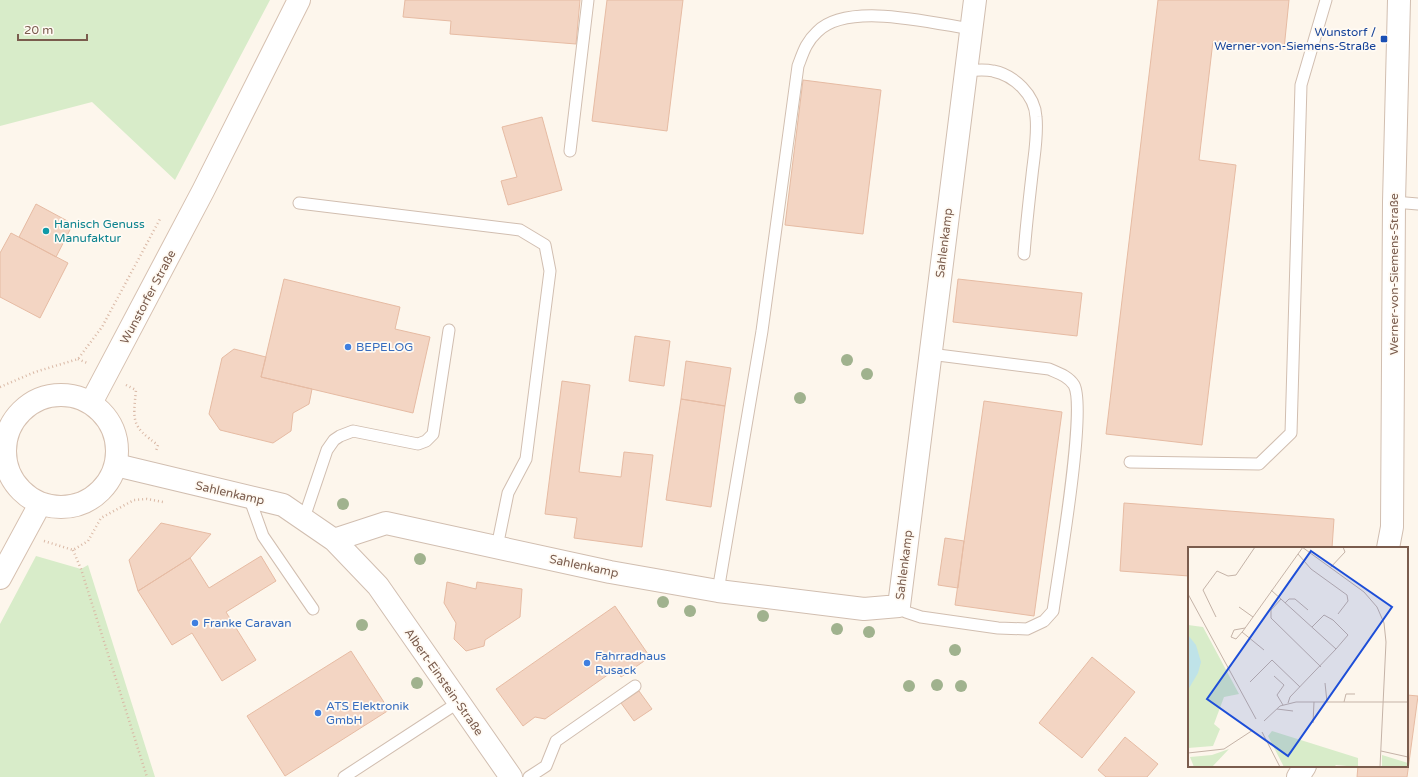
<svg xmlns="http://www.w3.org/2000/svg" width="1418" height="777" viewBox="0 0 1418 777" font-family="'Varela Round',sans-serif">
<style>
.green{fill:#d8ecc9}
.building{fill:#f3d5c3;stroke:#e6bba3}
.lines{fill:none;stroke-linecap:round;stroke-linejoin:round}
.service-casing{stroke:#d1beb0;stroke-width:13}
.minor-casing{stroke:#d1beb0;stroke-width:24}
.secondary-casing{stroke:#d6c0b0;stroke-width:24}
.path{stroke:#d9b8a5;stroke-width:2.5;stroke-dasharray:1 3;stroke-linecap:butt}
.service{stroke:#fff;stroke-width:11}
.minor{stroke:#fff;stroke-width:22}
.secondary{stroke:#fff;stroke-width:22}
.tree{fill:#a0b28e}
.transit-dot{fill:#1a4fb4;stroke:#fffaf3;stroke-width:1.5}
.culture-dot{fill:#0f9aa8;stroke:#fffaf3;stroke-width:1.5}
.shop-dot{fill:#3f7fe0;stroke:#fffaf3;stroke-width:1.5}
.labels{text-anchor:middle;stroke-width:3.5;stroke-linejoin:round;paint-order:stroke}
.transit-label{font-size:12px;fill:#164399;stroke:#fffaf3;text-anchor:end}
.culture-label{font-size:12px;fill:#0d838f;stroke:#fffaf3;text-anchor:start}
.street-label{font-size:12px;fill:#7a5c4d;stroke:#fffaf3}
.shop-label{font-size:12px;fill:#366cbe;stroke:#fffaf3;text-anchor:start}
.inset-road{fill:none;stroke:#c5b3a7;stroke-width:1}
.view{fill:#1d4ed8;fill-opacity:0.15;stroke:#1d4ed8;stroke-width:2}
.inset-edge{fill:none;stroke:#7a5c4d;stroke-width:2}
</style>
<rect width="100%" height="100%" fill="#fdf6ec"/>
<path class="green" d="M0 0H270L175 180 92 102 0 126Z
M36 556 81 569 88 565 155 777H0V624Z"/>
<path class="building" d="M405 0H580L576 44 450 34 451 21 403 17Z
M607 0H683L667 131 592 121Z
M1158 0H1289L1284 49 1213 41 1199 160 1236 165 1202 445 1106 434Z
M803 80 881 90 863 234 785 225Z
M542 117 562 190 508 205 501 181 517 177 502 127Z
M36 204 73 224 56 257 19 237Z
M11 233 68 263 40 318 0 297V253Z
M284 279 400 307 395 329 430 337 413 413 261 377Z
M958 279 1082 293 1077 336 953 322Z
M635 336 670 341 664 386 629 381Z
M234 349 266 357 261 377 312 389 309 404 293 413 291 431 273 443 220 430 209 414 222 358Z
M686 361 731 368 725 406 681 399Z
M562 381 590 385 579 472 621 477 624 452 653 455 642 547 574 538 577 518 545 514Z
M681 399 725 406 711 507 666 500Z
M984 401 1062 412 1034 616 955 605Z
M1124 503 1334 519 1332 548H1189V576L1120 571Z
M161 523 211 534 190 558 138 591 129 560Z
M945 538 964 541 958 588 938 585Z
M261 556 276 581 226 612 256 660 222 681 192 633 172 645 138 591 190 558 209 588Z
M447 582 476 589 477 582 522 589 520 617 485 640 484 646 466 651 454 639 456 623 444 603Z
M615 606 650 657 621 677 616 669 545 719 535 717 523 726 496 689Z
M351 651 389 710 285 776 247 716Z
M1092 657 1135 692 1082 758 1039 723Z
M639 691 652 709 634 721 621 703Z
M1407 695 1418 696 1407 777H1357L1358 766H1407Z
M1125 737 1158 764 1147 777H1106L1098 770Z"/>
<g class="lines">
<defs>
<path id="service" d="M966 71C975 70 984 69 993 71 1014 75 1035 95 1036 117 1038 136 1034 156 1032 175 1029 201 1026 227 1024 254
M570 151 588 0
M1394 202 1418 204
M299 203 520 230 545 245 550 271 526 459 508 493 497 547
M1130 462 1259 464 1291 433 1301 85 1326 0
M249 497 263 536 313 609
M304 518 327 450 334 440 340 436 353 431 418 444 426 441 433 434 449 330
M718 591 762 331 798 66C803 53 806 42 817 32 847 1 932 23 971 29
M899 606 906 612 921 617 998 628 1027 629 1044 621 1053 611C1058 575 1087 409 1074 385 1068 376 1058 373 1049 369L930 354
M344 777 459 702
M529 777 546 766 556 741 635 686"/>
<path id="minor" d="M0 435 6 437
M116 465 283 505 334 540 378 586 511 777
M334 540 386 523 610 572 718 591 864 609 899 606 975 0
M1388 548 1392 527 1394 202 1399 0
M1298 777 1305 766"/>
<path id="secondary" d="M5 451a56 56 0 1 1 112 0a56 56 0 1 1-112 0Z
M91 403 203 191 299 0
M0 578 40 504"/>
</defs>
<use href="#service" class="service-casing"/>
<use href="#minor" class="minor-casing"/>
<use href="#secondary" class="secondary-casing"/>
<path class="path" d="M78 359 87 363
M126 385 136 390C133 421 131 426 158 445L156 451
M0 387 35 372 78 359 102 327 160 219
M44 541 73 550 88 541 101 518 134 500 147 499 163 502
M73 550 81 569 147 777"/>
<use href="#service" class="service"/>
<use href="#minor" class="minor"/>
<use href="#secondary" class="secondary"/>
</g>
<g class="tree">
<circle cx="847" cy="360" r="6"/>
<circle cx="867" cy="374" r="6"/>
<circle cx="800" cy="398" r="6"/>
<circle cx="343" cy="504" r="6"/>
<circle cx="420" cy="559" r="6"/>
<circle cx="663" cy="602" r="6"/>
<circle cx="690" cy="611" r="6"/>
<circle cx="763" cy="616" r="6"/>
<circle cx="362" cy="625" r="6"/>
<circle cx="837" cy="629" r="6"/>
<circle cx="869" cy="632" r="6"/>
<circle cx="955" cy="650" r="6"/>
<circle cx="417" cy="683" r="6"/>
<circle cx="937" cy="685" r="6"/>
<circle cx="909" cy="686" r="6"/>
<circle cx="961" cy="686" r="6"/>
</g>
<rect class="transit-dot" x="1380" y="35" width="8" height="8" rx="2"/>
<circle class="culture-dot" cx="46" cy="231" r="4"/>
<g class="shop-dot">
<circle cx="348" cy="347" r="4"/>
<circle cx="195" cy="623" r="4"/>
<circle cx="587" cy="663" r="4"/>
<circle cx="318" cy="713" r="4"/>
</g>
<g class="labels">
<g class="transit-label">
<text x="1376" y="36">Wunstorf /<tspan x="1376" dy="14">Werner-von-Siemens-Straße</tspan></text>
</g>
<g class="culture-label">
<text x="54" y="228">Hanisch Genuss<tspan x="54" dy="14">Manufaktur</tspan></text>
</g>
<g class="street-label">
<text transform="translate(944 243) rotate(-83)" y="4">Sahlenkamp</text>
<text transform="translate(1394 274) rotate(-90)" y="4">Werner-von-Siemens-Straße</text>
<text transform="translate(148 297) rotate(-62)" y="4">Wunstorfer Straße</text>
<text transform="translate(230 493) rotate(13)" y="4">Sahlenkamp</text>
<text transform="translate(904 565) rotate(-83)" y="4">Sahlenkamp</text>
<text transform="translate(584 566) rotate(12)" y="4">Sahlenkamp</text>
<text transform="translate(444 682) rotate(55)" y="4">Albert-Einstein-Straße</text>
</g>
<g class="shop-label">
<text x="356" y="351">BEPELOG</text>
<text x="203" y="627">Franke Caravan</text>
<text x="595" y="660">Fahrradhaus<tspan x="595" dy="14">Rusack</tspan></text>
<text x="326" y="710">ATS Elektronik<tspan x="326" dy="14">GmbH</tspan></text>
</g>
</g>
<g transform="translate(1188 547)">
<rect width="220" height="220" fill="#fdf6ec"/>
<path d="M0 78 15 80 51 147 36 150 26 177 32 182 25 199 0 201ZM84 184 170 211V220L148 218 146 220H96L80 189ZM41 202 24 220H6L2 210 24 208ZM194 208 220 216V220H194Z" fill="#d8ecc9"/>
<path d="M0 88 8 98 13 115 10 126 0 143Z" fill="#bfe3e8"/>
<path class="inset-road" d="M114 0 176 45 189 60 196 76 198 95 192 220M110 7 123 22 159 48 160 54 150 67M142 21 157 5 155 0M83 43 148 102 102 150 100 156M0 47 68 172M93 52 83 63V71L133 120M97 56 101 52H107L120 63M51 60 65 70M28 70 15 43 29 24 40 29 48 28 67 0M124 80 136 68 145 73 160 88 148 102M57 81 46 83 43 90 48 92 55 84 115 0M54 85 76 103M86 129 96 138 89 148 95 158M62 135 84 113 112 140M137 136 139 155M156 155 158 147H167M89 162 105 164M76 174 92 159 108 155H220M125 176 126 155M74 185 92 220M193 204 220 210M0 206 36 202 65 183"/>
<path class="view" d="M123 4 204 60 100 209 19 152Z"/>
<rect width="220" height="220" class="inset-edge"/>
</g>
<path d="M18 34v6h69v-6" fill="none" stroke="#7a5c4d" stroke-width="2"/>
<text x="24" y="34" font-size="12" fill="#7a5c4d" stroke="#fffaf3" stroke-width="3" paint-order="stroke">20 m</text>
</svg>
